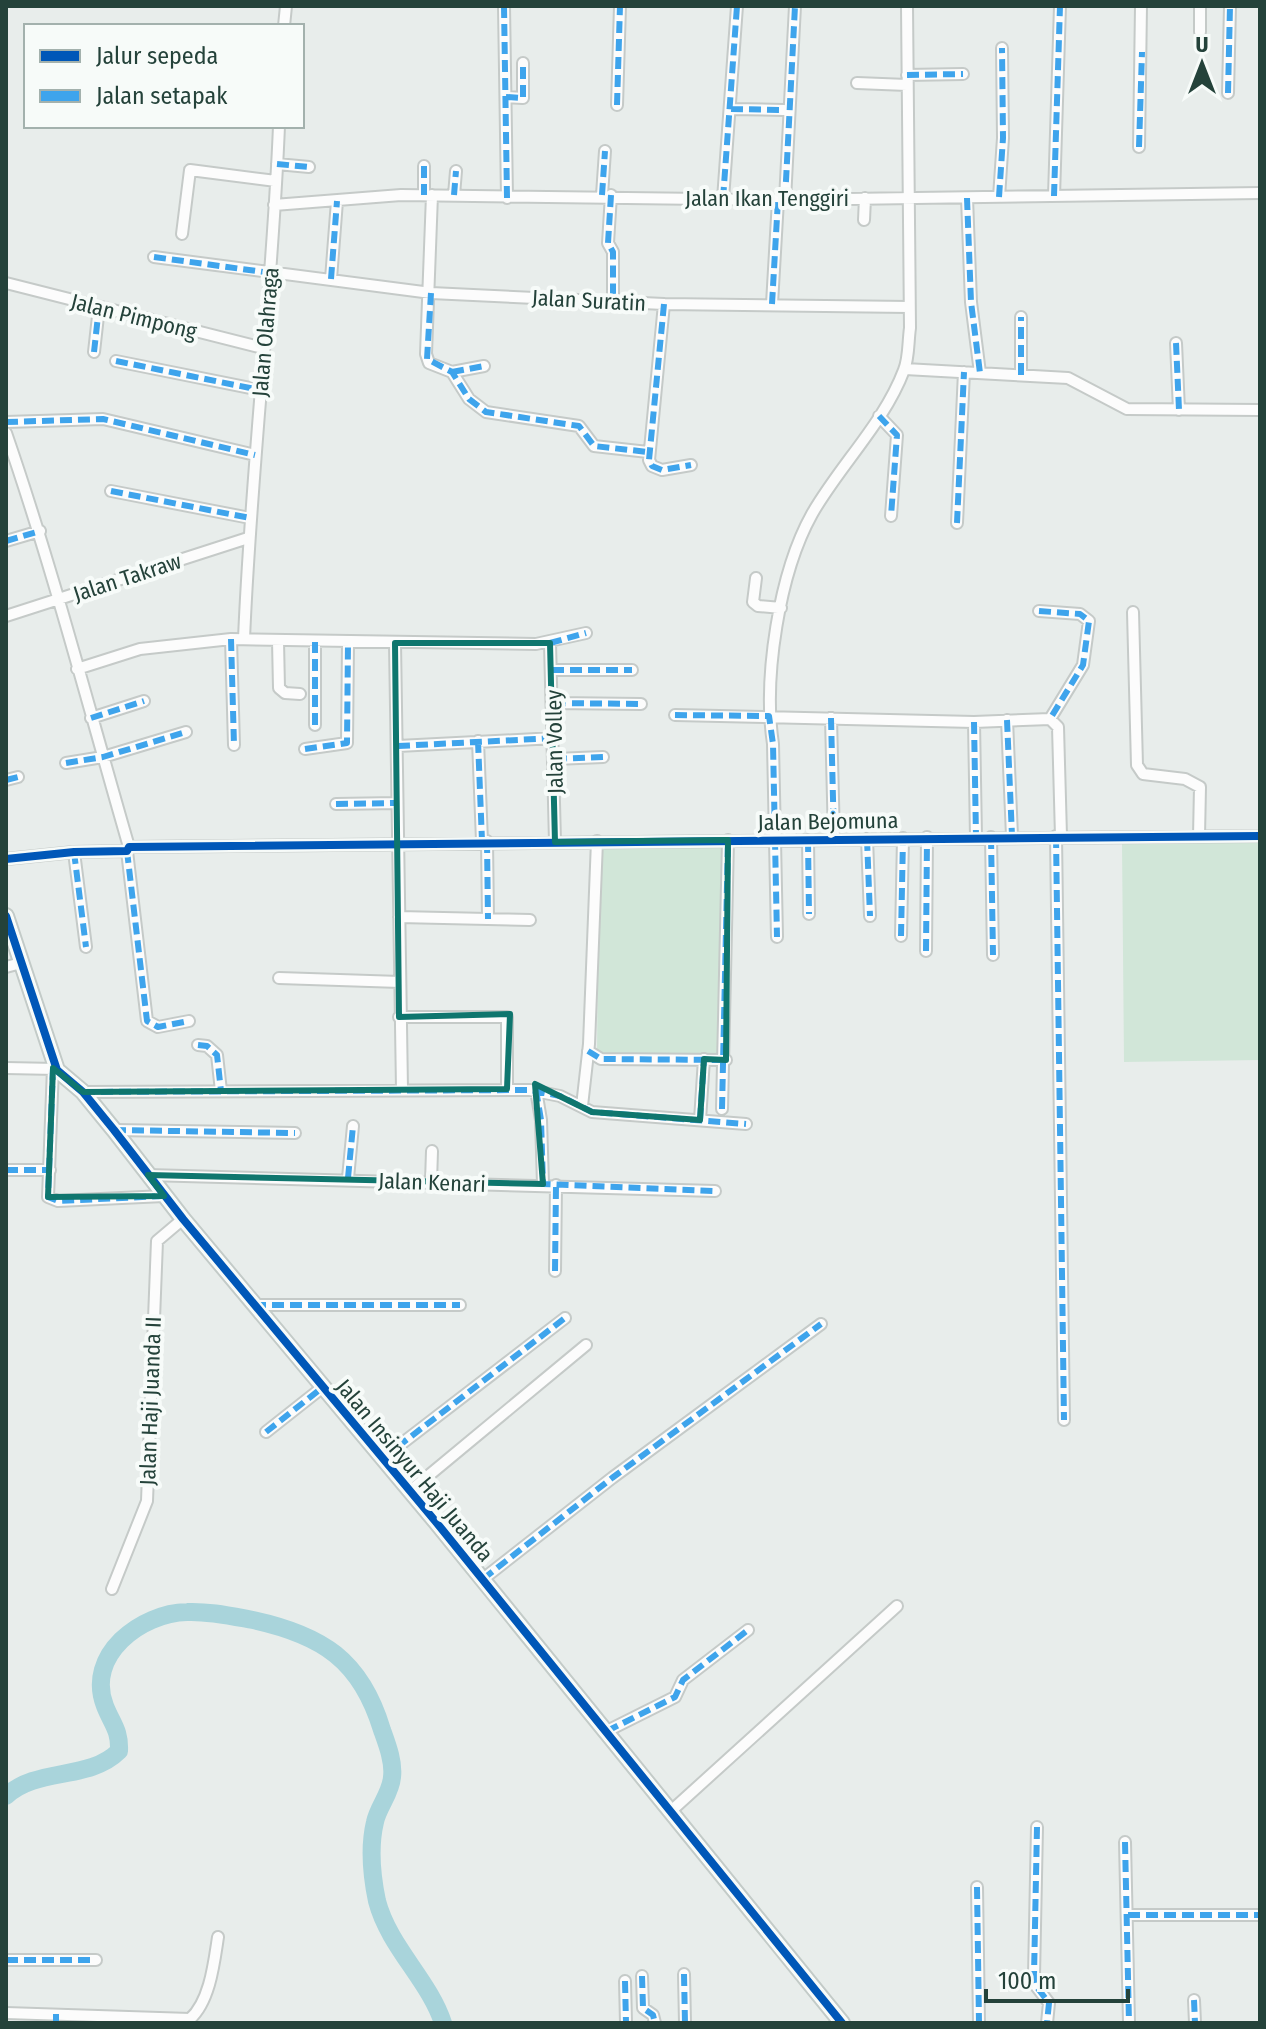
<svg xmlns="http://www.w3.org/2000/svg" width="1266" height="2029" viewBox="0 0 1266 2029" font-family="'Fira Sans Condensed',sans-serif">
<style>
.green{fill:#d1e6d8}
.lines{fill:none;stroke-linecap:round;stroke-linejoin:round}
.river{stroke:#a9d4db;stroke-width:18}
.street-casing{stroke:#c5cac8;stroke-width:14}
.secondary-casing{stroke:#c3cbc8;stroke-width:18}
.street{stroke:#fcfcfc;stroke-width:10}
.secondary{stroke:#fcfcfc;stroke-width:14}
.quiet{stroke:#3ea4ec;stroke-width:6;stroke-dasharray:12 6;stroke-linecap:butt}
.cycleway-casing{stroke:#f7fbf9;stroke-width:13}
.cycleway{stroke:#0057b8;stroke-width:8}
.marked{fill:none;stroke:#0f766e;stroke-width:6;stroke-linejoin:round}
.labels{text-anchor:middle;stroke-width:8;stroke-linejoin:round;paint-order:stroke}
.street-label{font-size:22px;fill:#24423a;stroke:#f7fbf9}
</style>
<rect width="100%" height="100%" fill="#e8edeb"/>
<path class="green" d="M1260 842V1060L1124 1062 1122 844Z
M599 845 723 847 721 1054 597 1053Z"/>
<g class="lines">
<path class="river" d="M6 1796C37 1767 89 1781 119 1751 120 1730 112 1724 105 1706 85 1655 141 1613 187 1612 208 1611 231 1616 253 1620 322 1635 361 1660 382 1730 387 1744 394 1762 392 1777 391 1793 378 1807 375 1822 369 1847 372 1877 377 1901 389 1947 429 1980 443 2023"/>
<defs>
<path id="street" d="M504 6 507 198
M284 26 286 6
M1200 32V6
M907 75 963 74
M857 83 907 85
M1228 93 1230 6
M506 97 523 98V63
M617 105 620 6
M731 109 784 110
M1139 147 1141 6
M277 164 309 167
M424 166V195
M432 195 426 354 429 363 452 372 469 399 486 412 579 426 594 446 648 452
M454 195 456 171
M602 195 605 151
M611 195 608 243 613 252V302
M1054 196 1060 6
M999 197 1003 138 1002 48
M967 198 971 302 980 373
M723 199 737 6
M785 200 795 6
M274 205 401 195 778 200 1260 193
M864 220 865 198
M182 234 190 170 276 181
M154 257 431 293 664 304 909 307
M331 279 337 201
M6 283 263 348
M664 304 649 460 652 466 662 470 691 465
M772 304 778 200
M1176 343 1179 410
M94 352 99 307
M116 361 260 390
M905 369 1068 378 1127 409 1260 410
M452 372 484 366
M1021 375V317
M879 416 897 435 891 516
M6 422 103 419 255 455
M6 433C53 569 89 709 129 847
M111 491 250 518
M957 523 964 372
M6 541 40 531
M756 578 753 602 758 606 781 608
M1039 611 1080 614 1089 621 1083 665 1050 719
M1133 612 1137 765 1143 774 1185 779 1200 787 1199 836
M6 616 248 538
M231 639 234 745
M244 639C251 468 272 297 279 126
M278 641 279 688 285 693 300 694
M395 643 402 1089
M550 643 555 842
M77 669 140 649 231 639 536 644 586 633
M552 670H632
M554 703 641 704
M675 715 974 722 1050 719 1058 727 1061 836
M91 718 144 701
M831 718 834 839
M1007 720 1012 836
M974 722 976 837
M315 725V642
M478 741 482 841
M398 746 555 738
M305 749 347 743 348 643
M555 759 603 757
M66 763 103 757 186 732
M6 780 18 777
M336 804 397 803
M1056 836 1064 1420
M991 837 993 955
M867 839 870 916
M808 840 809 914
M487 841 488 919
M127 851 147 1021 158 1027 189 1021
M74 852 86 947
M6 859 74 852 127 851 129 847 1260 836
M399 917 530 920
M901 936 903 838
M777 937 773 744C763 678 779 573 812 514 840 465 884 423 904 370 909 358 908 342 910 328L907 6
M926 951 927 837
M6 967 21 963
M279 978 400 982
M399 1017H507V1089
M198 1045 207 1046 217 1055 221 1091
M588 1051 601 1059 726 1060
M6 1068 56 1069
M53 1068 48 1197 58 1201 164 1196
M536 1090 541 1120 543 1184
M83 1092 530 1090 560 1096 592 1112 746 1124
M582 1106 589 1044 597 841
M722 1109 728 840
M700 1120 704 1059
M114 1130 295 1133
M6 1170H50
M148 1175 715 1191
M348 1178 353 1126
M431 1182 432 1151
M555 1271 556 1185
M254 1305H460
M266 1432 323 1387
M383 1458 565 1318
M410 1491 586 1345
M483 1579 612 1478 821 1324
M112 1589 147 1501 157 1241 183 1219
M607 1731 675 1697 683 1680 748 1630
M671 1811 897 1606
M1037 1827 1034 1976 1036 1986 1049 2003 1047 2023
M1125 1842 1129 2023
M977 1887 979 2023
M1128 1915H1260
M6 1960H96
M684 1974 685 2023
M642 1976 643 2008 653 2015 655 2023
M625 1981 626 2023
M1194 2000 1195 2023
M6 2013 190 2019C210 2001 214 1963 218 1937"/>
<path id="secondary" d="M6 916 57 1070 83 1092 114 1130 183 1219 436 1522 842 2023"/>
</defs>
<use href="#street" class="street-casing"/>
<use href="#secondary" class="secondary-casing"/>
<use href="#street" class="street"/>
<use href="#secondary" class="secondary"/>
<path class="quiet" d="M504 6 507 198
M907 75 963 74
M1228 93 1230 6
M506 97 523 98V63
M617 105 620 6
M731 109 784 110
M1139 147 1142 52
M277 164 309 167
M424 166V195
M454 195 456 171
M602 195 605 151
M611 195 608 243 613 252V302
M1054 196 1060 6
M999 197 1003 138 1002 48
M967 198 971 302 980 373
M723 199 737 6
M785 200 795 6
M154 257 271 273
M331 279 337 201
M431 293 427 359 452 372 469 399 486 412 579 426 594 446 648 452
M664 304 649 460 652 466 662 470 691 465
M772 304 778 200
M1176 343 1179 410
M94 352 99 307
M116 361 260 390
M452 372 484 366
M1021 375V317
M879 416 897 435 891 516
M6 422 103 419 255 455
M111 491 250 518
M957 523 964 372
M6 541 40 531
M1039 611 1080 614 1089 621 1083 665 1050 719
M231 639 234 745
M550 643 586 633
M552 670H632
M554 703 641 704
M675 715 769 716 773 744 777 937
M91 718 144 701
M831 718 834 839
M1007 720 1012 836
M974 722 976 837
M315 725V642
M478 741 482 841
M398 746 555 738
M305 749 347 743 348 643
M555 759 603 757
M66 763 103 757 186 732
M6 780 18 777
M336 804 397 803
M1056 836 1064 1420
M991 837 993 955
M867 839 870 916
M808 840 809 914
M487 841 488 919
M127 851 147 1021 158 1027 189 1021
M74 852 86 947
M901 936 903 838
M926 951 927 837
M198 1045 207 1046 217 1055 221 1091
M588 1051 601 1059 726 1060
M53 1068 48 1197 58 1201 164 1196
M536 1090 541 1120 543 1184 715 1191
M83 1092 530 1090 560 1096 592 1112 746 1124
M722 1109 728 840
M700 1120 704 1059
M114 1130 295 1133
M6 1170H50
M348 1178 353 1126
M555 1271 556 1185
M254 1305H460
M266 1432 323 1387
M383 1458 565 1318
M483 1579 612 1478 821 1324
M607 1731 675 1697 683 1680 748 1630
M1037 1827 1034 1976 1036 1986 1049 2003 1047 2023
M1125 1842 1129 2023
M977 1887 979 2023
M1128 1915H1260
M6 1960H96
M684 1974 685 2023
M642 1976 643 2008 653 2015 655 2023
M625 1981 626 2023
M1194 2000 1195 2023
M56 2023V2014"/>
<defs>
<path id="cycleway" d="M6 859 74 852 127 851 129 847 1260 836
M6 916 57 1070 83 1092 114 1130 183 1219 436 1522 842 2023"/>
</defs>
<use href="#cycleway" class="cycleway-casing"/>
<use href="#cycleway" class="cycleway"/>
</g>
<path class="marked" d="M395 643H550L555 842 728 840 726 1060 704 1059 700 1120 592 1112 535 1084 543 1184 148 1175 164 1196 48 1197 53 1068 83 1092 507 1089 510 1014 399 1017Z"/>
<g class="labels">
<g class="street-label">
<text x="767" y="206">Jalan Ikan Tenggiri</text>
<text transform="translate(589 300) rotate(3)" y="8">Jalan Suratin</text>
<text transform="translate(134 316) rotate(14)" y="8">Jalan Pimpong</text>
<text transform="translate(265 332) rotate(-85)" y="8">Jalan Olahraga</text>
<text transform="translate(127 577) rotate(-18)" y="8">Jalan Takraw</text>
<text transform="translate(554 742) rotate(-91)" y="8">Jalan Volley</text>
<text transform="translate(828 821) rotate(-1)" y="8">Jalan Bejomuna</text>
<text transform="translate(432 1182) rotate(2)" y="8">Jalan Kenari</text>
<text transform="translate(150 1401) rotate(-88)" y="8">Jalan Haji Juanda II</text>
<text transform="translate(415 1470) rotate(50)" y="8">Jalan Insinyur Haji Juanda</text>
</g>
</g>
<rect width="1266" height="2029" fill="none" stroke="#24423a" stroke-width="16"/>
<rect x="24" y="24" width="280" height="104" fill="#f7fbf9" stroke="#a3b1ad" stroke-width="2"/>
<rect x="40" y="50" width="40" height="12" fill="#0057b8" stroke="#a3b1ad" stroke-width="2"/>
<text x="96" y="64" font-size="24" fill="#24423a">Jalur sepeda</text>
<rect x="40" y="90" width="40" height="12" fill="#3ea4ec" stroke="#a3b1ad" stroke-width="2"/>
<text x="96" y="104" font-size="24" fill="#24423a">Jalan setapak</text>
<g transform="translate(1202 64)" stroke="#f7fbf9" stroke-width="6" paint-order="stroke">
<path d="M0-6L14 30L0 20L-14 30Z" fill="#24423a"/>
<text y="-12" font-size="22" font-weight="bold" text-anchor="middle" fill="#24423a">U</text>
</g>
<path d="M986 1989v12h142v-12" fill="none" stroke="#24423a" stroke-width="4"/>
<text x="998" y="1989" font-size="24" fill="#24423a" stroke="#f7fbf9" stroke-width="6" paint-order="stroke">100 m</text>
</svg>
